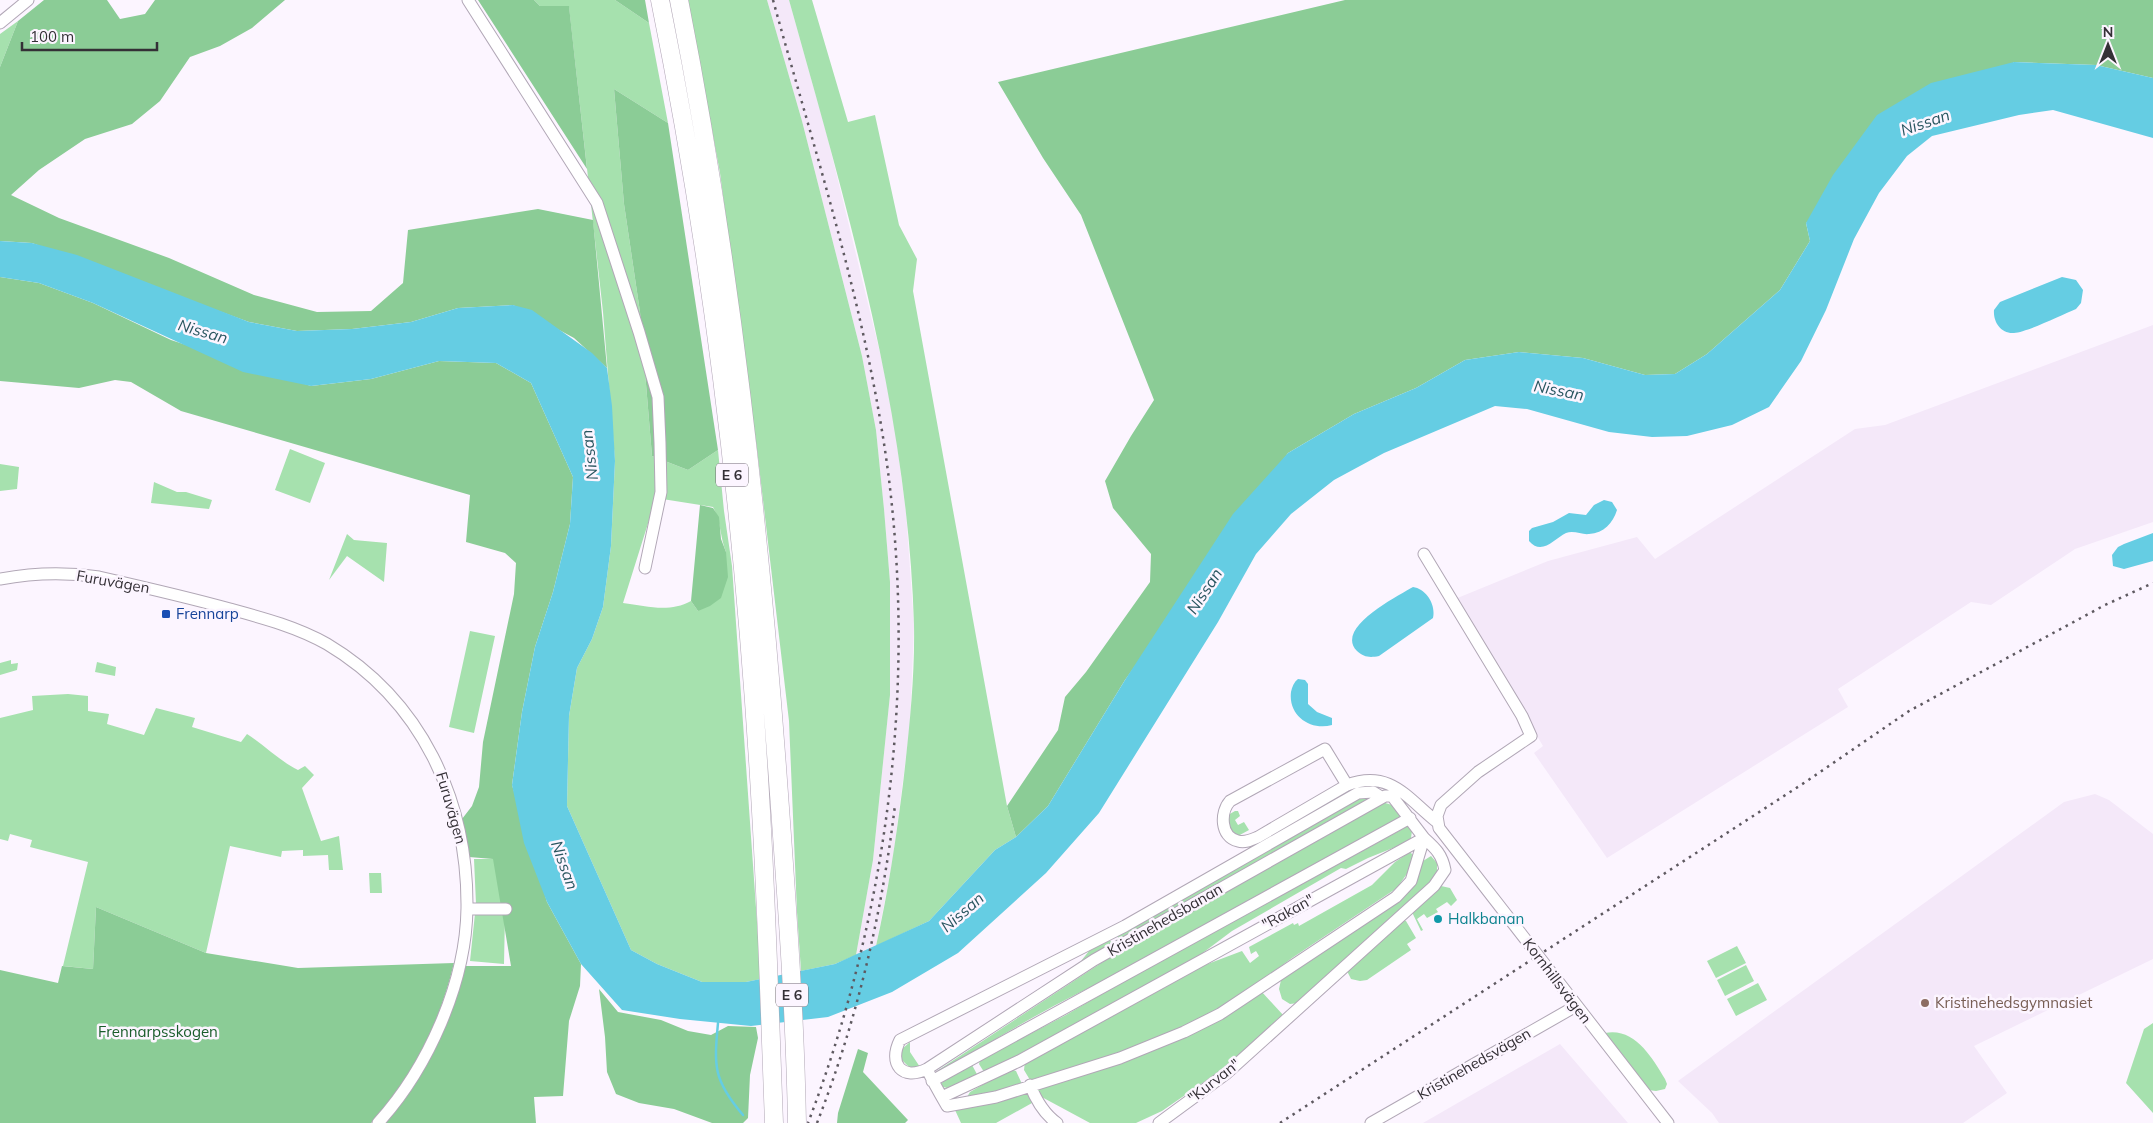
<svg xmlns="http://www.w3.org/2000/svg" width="2153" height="1123" viewBox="0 0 2153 1123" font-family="Mulish,sans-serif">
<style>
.built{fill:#f4e8f9}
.green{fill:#a6e1ae;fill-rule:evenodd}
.forest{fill:#8bcc96}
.water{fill:#65cde3}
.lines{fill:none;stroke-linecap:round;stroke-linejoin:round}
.stream{stroke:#65cde3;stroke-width:2.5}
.minor-casing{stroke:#b1a7b6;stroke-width:13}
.highway-casing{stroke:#b1a7b6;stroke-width:19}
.minor{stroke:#fff;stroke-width:11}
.highway{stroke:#fff;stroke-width:18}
.rail{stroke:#5e5960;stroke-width:2.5;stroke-dasharray:2.5 5;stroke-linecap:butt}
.transit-dot{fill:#1a4fb4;stroke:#fcf5ff;stroke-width:2}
.culture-dot{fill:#0f9aa8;stroke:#fcf5ff;stroke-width:2}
.education-dot{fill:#8d6e63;stroke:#fcf5ff;stroke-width:2}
.labels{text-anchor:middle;stroke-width:5;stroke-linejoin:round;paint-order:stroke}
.shield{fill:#fcf5ff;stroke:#706b72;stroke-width:1}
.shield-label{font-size:14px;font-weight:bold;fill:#343036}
.street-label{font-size:15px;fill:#343036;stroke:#fcf5ff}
.transit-label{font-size:15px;fill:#164399;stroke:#fcf5ff;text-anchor:start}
.culture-label{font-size:15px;fill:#0d838f;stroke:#fcf5ff;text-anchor:start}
.education-label{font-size:15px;fill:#785e54;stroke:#fcf5ff;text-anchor:start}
.park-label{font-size:15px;fill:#195d2b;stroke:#fcf5ff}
.water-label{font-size:16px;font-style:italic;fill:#295660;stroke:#fcf5ff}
</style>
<rect width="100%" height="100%" fill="#fcf5ff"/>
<path class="built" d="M767 0H789L827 135 882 361 894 422 906 512 914 626 910 725 893 859 876 946 856 955 873 860 890 695V582L884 509 876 430 862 356 802 121Z
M2153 325V522L2075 549 1991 605 1971 602 1838 689 1848 707 1607 858 1534 753 1543 746 1455 599 1548 561 1637 537 1655 559 1855 429 1885 425Z
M2095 794 2109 800 2153 834V959L1974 1046 2007 1093 1963 1123H1719L1712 1113 1678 1081 2064 802Z
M1560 1044 1628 1123H1423Z"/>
<path class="green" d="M534 0H615L649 23 668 123 614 89 624 204 640 312 652 456 688 470 718 450 724 511 732 566 761 979 746 982H702L657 964 631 950 567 806 569 716 577 668 592 639 603 607 611 546 615 461 603 312 569 7 540 6ZM656 498 713 507C721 521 720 537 726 552L698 611 691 601C669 613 647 606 623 603Z
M688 0H767L802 121 862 356 876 430 884 509 890 582V695L873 860 856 955 835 964 801 971 797 912 789 721 757 449 720 173Z
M789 0H812L848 122 875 115 899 225 917 259 913 291 1007 806 1016 837 995 850 929 921 876 946C888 893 896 839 903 784 909 732 915 678 914 625 908 411 846 204 789 0Z
M18 21 0 67V34Z
M290 449 325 463 310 503 275 490Z
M0 464 19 467 17 489 0 491Z
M154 482 177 492H186L212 500 209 509 151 503Z
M347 534 354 540 387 543 384 582 347 556 329 580Z
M470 631 495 636 474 733 449 727Z
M11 660V664L18 663 17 670 0 675V663Z
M97 662 116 667 115 676 95 672Z
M68 694 88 696V711L109 714 107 724 144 735 156 708 195 718 192 727 241 742 247 734C264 745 281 762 298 770L305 766 314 775 302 788 321 841 339 836 343 870H329L328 855 303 856V850L282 851 281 857 230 846 206 953 96 907 93 969 63 966 88 862 30 847 32 840 10 834 8 841 0 839V718L33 710 32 696Z
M1360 797H1371L1120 941 1117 936Z
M1382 802 1392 805 1403 816 1121 973C1059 1000 1002 1035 944 1070L937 1071 1133 942Z
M1235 811H1238L1240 816 1235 820 1238 825 1244 822 1249 830 1238 836 1229 828 1228 815Z
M1408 826 1412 831 1411 838 1408 842 1368 858 1346 869 1341 868 1232 931 1192 961 989 1072H984L979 1064 980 1060 1066 1015 1129 978Z
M1410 852 1413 855 1411 868 1397 888 1292 958 1236 1000 1211 1015 1140 1048 1030 1080 1024 1070 1025 1061 1197 968 1242 951 1250 963 1259 956 1256 951 1251 954 1249 947 1293 923 1294 925 1298 923 1299 926 1372 885 1395 862Z
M1431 856 1437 863V876L1298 1003 1290 1004 1282 999 1279 989 1281 980 1392 906 1423 861Z
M474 859H496L505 914 504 964 470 961 476 904Z
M369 873H381L382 893H370Z
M1441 886 1450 888 1457 900 1451 906 1447 902 1436 909 1438 912 1427 918 1424 914 1417 919 1423 930 1421 931 1412 912Z
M1404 920 1406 921 1416 938 1407 944 1411 950 1367 980 1360 981 1351 979 1347 971Z
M1109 940 1113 943 1081 961 1089 951Z
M1737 946 1746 963 1716 978 1707 961Z
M1746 965 1754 981 1725 996 1717 980Z
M1758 983 1767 1000 1736 1016 1727 999Z
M1261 991 1284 1016 1236 1059H1232L1229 1061 1230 1064 1162 1111 1136 1123H1090L1038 1095V1087L1123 1060Z
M2153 1023V1113L2126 1083 2144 1029Z
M1605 1033C1634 1027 1652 1057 1665 1079L1667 1084 1665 1089 1656 1091 1648 1090Z
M910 1042V1052L920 1067H909L902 1060V1049Z
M972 1065 979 1078 951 1089 943 1087 941 1084 945 1079Z
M1010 1069 1016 1071 1022 1084 982 1096 967 1097 970 1092Z
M1026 1090 1032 1100V1103L996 1123H961L955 1110Z"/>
<path class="forest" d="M44 0H107L120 19 145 14 155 0H285L252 28 220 46 190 57 160 101 132 124 85 139 39 170 11 195 59 218 169 258 254 295 317 312 371 311 403 283 408 230 538 209 593 220 607 368 574 338 513 305 458 308 411 322 352 329 297 331 249 322 32 243 0 241V67L18 21Z
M478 0H534L540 6H569L587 169Z
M615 0H645L649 23Z
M1345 0H2153V78L2096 65 2014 62 1806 223 1810 241 1780 290 1707 354 1675 374 1645 375 1583 358 1519 352 1465 360 1416 388 1354 414 1288 453 1125 680 1048 806 1016 837 1007 806 1058 730 1065 697 1086 672 1150 582 1151 554 1113 508 1105 481 1131 436 1154 400 1081 215 1043 158 998 82Z
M614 89 668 123 718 450 688 470 652 456 640 312 624 204Z
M0 277 39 283 93 303 171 340 311 386 371 379 439 361 496 363 531 383 573 477 570 524 553 592 535 647 522 712 512 785 547 902 581 964 580 986 569 1021 563 1096 534 1097 536 1123H385C427 1076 447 1027 463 966H511L493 859 469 857 462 819 472 806 479 787 483 742 514 594 516 563 505 553 466 542 470 495 181 411 131 382 115 380 79 388 0 381Z
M700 505 713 508 719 517 721 539 726 552 728 577 721 598 710 606 698 611 691 601Z
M96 907 206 953 298 968 454 963C442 1013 422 1058 391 1099 384 1107 379 1117 371 1123H0V970L58 983 62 966 93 969Z
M599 989 618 1012 661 1020 688 1031 711 1035 728 1026 756 1027 758 1038 750 1075 748 1118 743 1123H712L674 1109 639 1103 616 1094 607 1072 605 1037Z
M858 1049 868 1053 863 1072 908 1120 905 1123H837L838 1113Z"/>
<path class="water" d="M2014 62 2096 65 2153 78V138L2053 110 2019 115 1932 136 1907 156 1879 193 1854 239 1826 310 1801 361 1769 407 1732 425 1687 436 1652 437 1609 432 1527 409 1495 406 1384 453 1334 480 1291 514 1256 554 1218 622 1099 813 1046 873 958 953 892 992 828 1017 751 1026 680 1019 622 1010 581 964 547 902 524 843 512 785 522 712 535 647 553 592 570 524 573 477 531 383 496 363 439 361 371 379 311 386 243 372 93 303 39 283 0 277V241L32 243 77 255 249 322 297 331 352 329 411 322 458 308 513 305 532 310 592 353 607 368 612 406 615 461 611 546 603 607 592 639 577 668 569 716 567 806 631 950 657 964 702 982H746L835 964 929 921 995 850 1016 837 1048 806 1125 680 1233 514 1288 453 1354 414 1416 388 1465 360 1519 352 1583 358 1645 375 1675 374 1707 354 1780 290 1810 241 1806 223 1833 175 1877 115 1931 83Z
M2062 277 2076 280 2083 290 2081 303 2076 309C2062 315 2027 332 2014 333 2001 334 1993 322 1994 310L2000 302Z
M1604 500 1612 502 1617 510C1613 523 1604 533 1589 534 1582 535 1574 530 1566 533 1554 539 1542 556 1529 541V531L1532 528 1553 522 1569 513 1586 515 1594 505Z
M2153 533V561L2124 569 2113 566 2112 555 2118 547 2124 544Z
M1413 587C1426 589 1436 604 1433 618L1379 656C1369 658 1364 657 1357 651 1334 628 1398 596 1413 587Z
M1298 679 1305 680 1308 684V704L1317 712 1332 718V725C1311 731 1288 716 1291 692 1292 687 1294 682 1298 679Z"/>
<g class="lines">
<path class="stream" d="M718 1023C714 1066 713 1080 743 1115"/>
<defs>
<path id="minor" d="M468 0 597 203 639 332 658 397 660 443 661 492 645 568
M0 23 28 0
M1424 554 1522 716 1531 736 1478 772 1441 805 1437 816 1439 828 1668 1123
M0 579C32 573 67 572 99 577 143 587 187 597 230 609 263 618 297 627 327 644 421 700 468 800 467 908 466 983 428 1068 378 1123
M1347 785 1325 749 1230 801C1220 812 1220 837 1238 841 1245 843 1251 840 1258 837L1347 785C1390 769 1407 798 1437 822
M467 909H506
M927 1069C902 1081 888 1064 900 1040L1125 926 1358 793 1373 792 1381 797
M932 1081 1410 818
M1030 1085C1036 1100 1044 1114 1057 1123
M942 1097 1019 1061 1424 838 1392 796H1385L1094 960 927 1069C933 1082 940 1094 947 1106L996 1097 1120 1058 1184 1032 1220 1014 1396 897 1411 881 1424 838C1435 848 1442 854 1445 870L1434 886 1227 1073 1159 1123
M1371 1123 1576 1006"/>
<path id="highway" d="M660 0C714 266 746 540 761 811 767 915 770 1019 774 1123
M679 0C731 262 760 528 779 794 787 904 795 1013 797 1123"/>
</defs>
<use href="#minor" class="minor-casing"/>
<use href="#highway" class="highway-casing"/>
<use href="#minor" class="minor"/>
<use href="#highway" class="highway"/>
<path class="rail" d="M773 0C811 138 856 278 880 419 921 655 893 900 808 1123
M817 1123C857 1020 882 914 895 805
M1280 1123 1807 781 1909 711 2105 605 2153 583"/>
</g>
<rect class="transit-dot" x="161" y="609" width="10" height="10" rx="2.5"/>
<circle class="culture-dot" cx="1438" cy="919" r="5"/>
<circle class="education-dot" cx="1925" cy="1003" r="5"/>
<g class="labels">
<g class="shield">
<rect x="716" y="463.5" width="32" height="23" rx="4"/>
<rect x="776" y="983.5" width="32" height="23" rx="4"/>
</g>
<g class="shield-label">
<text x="732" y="480">E 6</text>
<text x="792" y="1000">E 6</text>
</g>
<g class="street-label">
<text transform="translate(113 582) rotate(10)" y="5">Furuvägen</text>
<text transform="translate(451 808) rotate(74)" y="5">Furuvägen</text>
<text transform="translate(1288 912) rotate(-29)" y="5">"Rakan"</text>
<text transform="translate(1165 920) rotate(-30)" y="5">Kristinehedsbanan</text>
<text transform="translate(1557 981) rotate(53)" y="5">Kornhillsvägen</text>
<text transform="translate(1474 1064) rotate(-30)" y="5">Kristinehedsvägen</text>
<text transform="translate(1214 1081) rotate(-38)" y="5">"Kurvan"</text>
</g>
<g class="transit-label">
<text x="176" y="619">Frennarp</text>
</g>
<g class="culture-label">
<text x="1448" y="924">Halkbanan</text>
</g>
<g class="education-label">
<text x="1935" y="1008">Kristinehedsgymnasiet</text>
</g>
<g class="park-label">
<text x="158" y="1037">Frennarpsskogen</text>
</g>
<g class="water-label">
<text transform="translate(1925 122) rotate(-19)" y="6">Nissan</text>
<text transform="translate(203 331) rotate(16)" y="6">Nissan</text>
<text transform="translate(1559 390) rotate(11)" y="6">Nissan</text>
<text transform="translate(589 455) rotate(-97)" y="6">Nissan</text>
<text transform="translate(1204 591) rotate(-57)" y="6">Nissan</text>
<text transform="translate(565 865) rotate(70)" y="6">Nissan</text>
<text transform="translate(962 912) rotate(-41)" y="6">Nissan</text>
</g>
</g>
<g transform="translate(2108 45)" stroke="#fcf5ff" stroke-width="4" paint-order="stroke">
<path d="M0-4L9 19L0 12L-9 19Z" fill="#343036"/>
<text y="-8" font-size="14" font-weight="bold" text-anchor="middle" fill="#343036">N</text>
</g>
<path d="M22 42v8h135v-8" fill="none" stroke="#343036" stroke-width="2.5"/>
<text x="30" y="42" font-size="15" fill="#343036" stroke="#fcf5ff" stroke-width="4" paint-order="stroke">100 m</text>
</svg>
